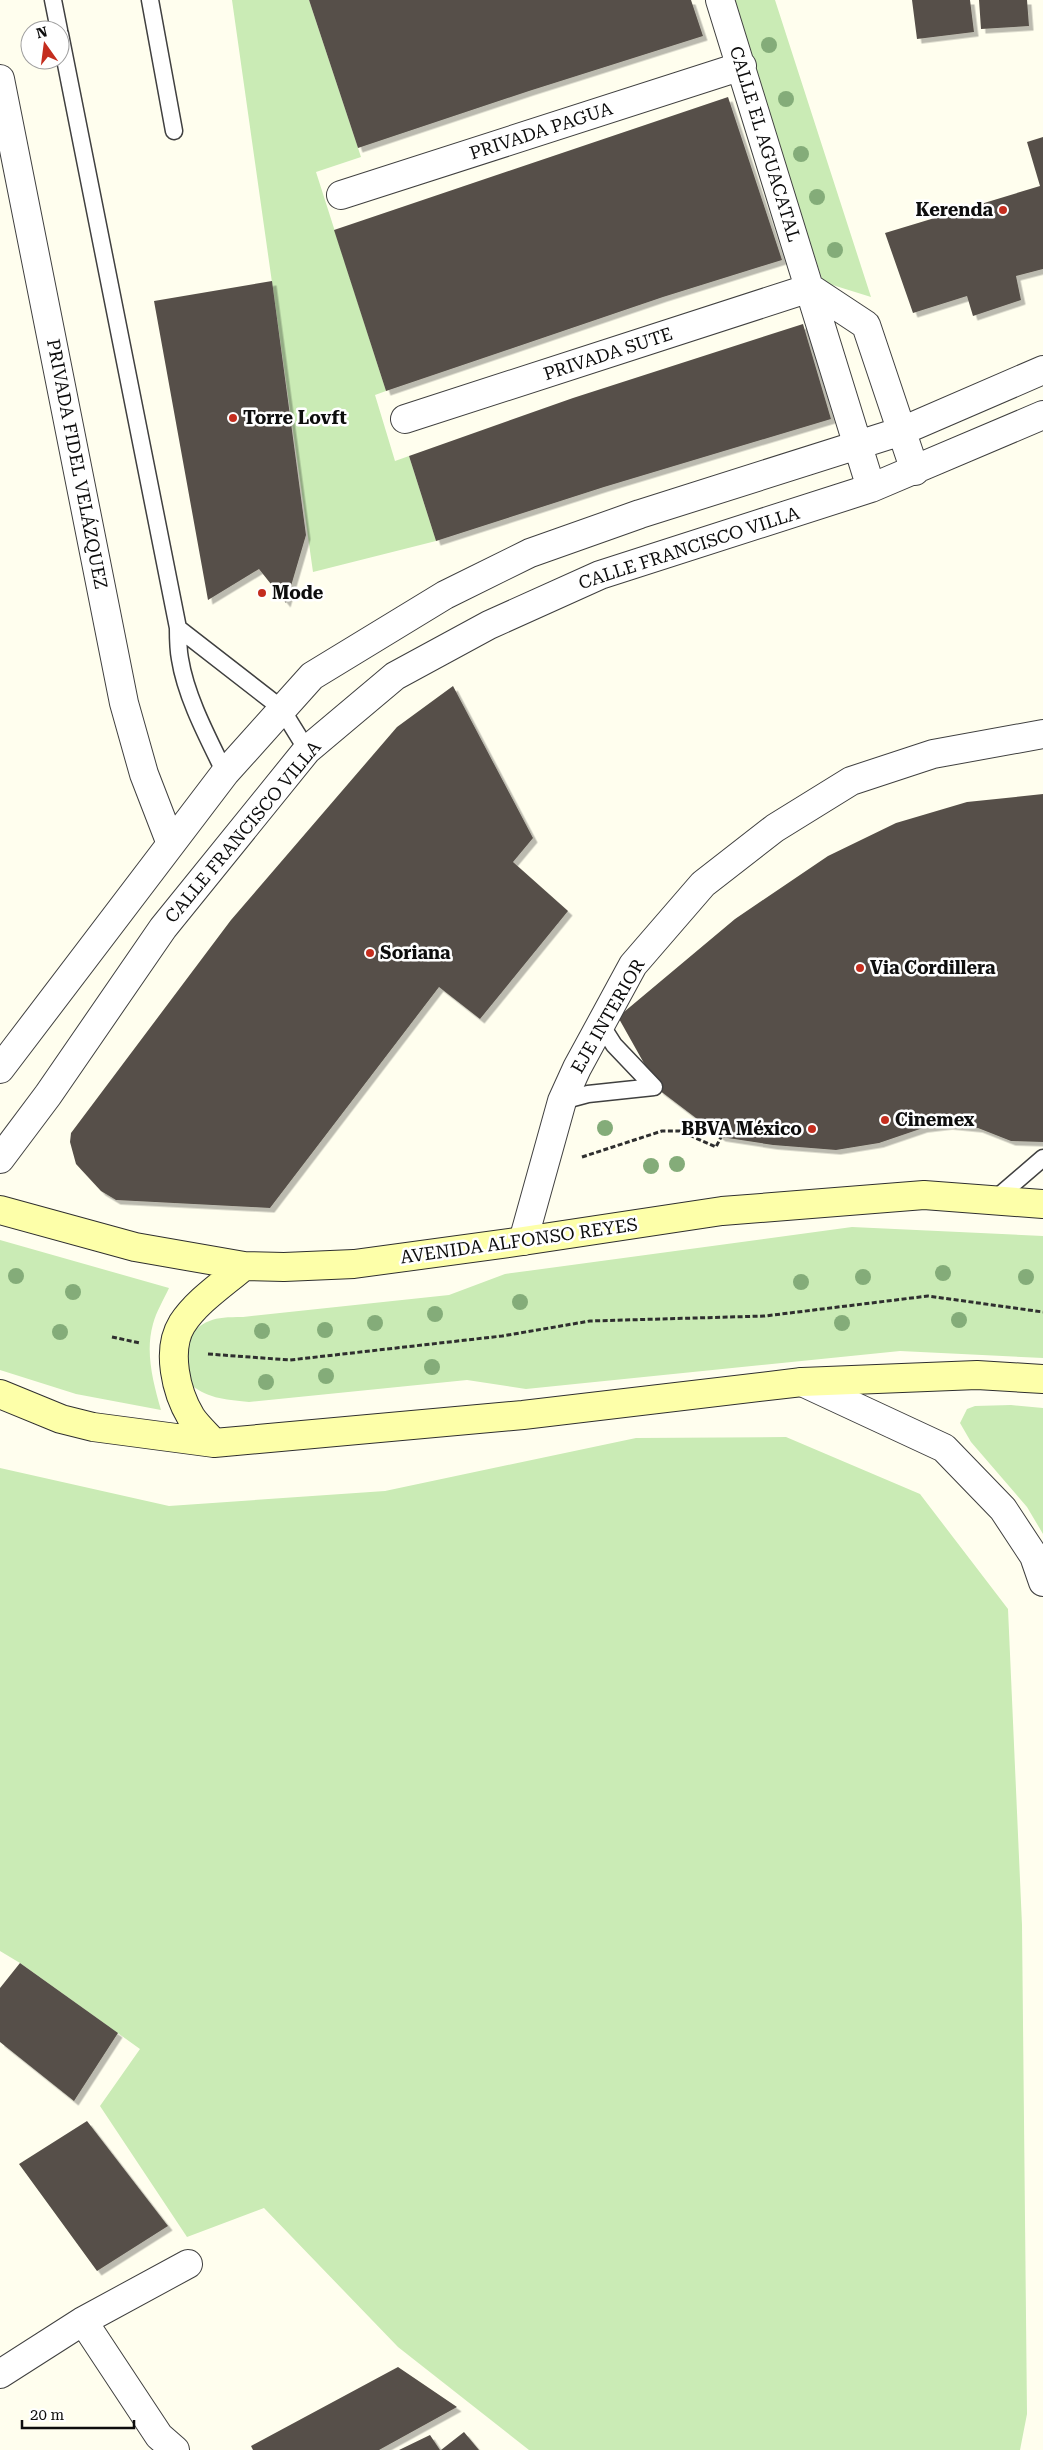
<svg xmlns="http://www.w3.org/2000/svg" width="1043" height="2450" viewBox="0 0 1043 2450" font-family="'Roboto Serif',serif">
<style>
.green{fill:#caebb5}
.building{fill:#575049;filter:url(#shadow)}
.lines{fill:none;stroke-linecap:round;stroke-linejoin:round}
.lane-casing{stroke:#404040;stroke-width:19}
.street-casing{stroke:#404040;stroke-width:30}
.secondary-casing{stroke:#2f2f2f;stroke-width:30}
.path{stroke:#2f2f2f;stroke-width:3;stroke-dasharray:5 2.5;stroke-linecap:butt}
.lane{stroke:#fff;stroke-width:16}
.street{stroke:#fff;stroke-width:28}
.secondary{stroke:#fdffa9;stroke-width:28}
.tree{fill:#84ac79}
.poi-dot{fill:#c42d1e;stroke:#fff;stroke-width:2}
.labels{text-anchor:middle;stroke-width:5;stroke-linejoin:round;paint-order:stroke}
.street-label{font-size:18px;fill:#0d0d0d;stroke:#fff}
.poi-label{font-size:18px;font-weight:bold;fill:#0d0d0d;stroke:#fff;text-anchor:start}
</style>
<defs>
<filter id="shadow"><feDropShadow dx="4.5" dy="4.5" stdDeviation="0" flood-color="#0004"/></filter>
</defs>
<rect width="100%" height="100%" fill="#fffeee"/>
<path class="green" d="M232 0H309L361 157 316 172 386 391 375 395 395 461 409 456 436 541 313 572Z
M731 0H775L871 297 823 282Z
M852 1227 1043 1236V1358L900 1351 526 1389 467 1380 249 1402C223 1399 207 1399 186 1381L182 1342C205 1319 212 1317 243 1317L449 1295 505 1274Z
M0 1240 169 1288C164 1299 156 1312 153 1324 145 1352 153 1382 161 1410L76 1394 0 1370Z
M1011 1405 1043 1408V1534L1027 1507 971 1442 960 1423 967 1409 975 1406Z
M786 1437 920 1494 1008 1609 1022 1925 1027 2414 1020 2450H529L398 2347 264 2208 187 2237 100 2106 140 2049 20 1963 0 1951V1468L169 1506 385 1491 636 1438Z"/>
<path class="building" d="M309 0H691L703 36 529 91 358 148Z
M912 0H970L974 32 917 39Z
M979 0H1027L1029 26 981 29Z
M728 97 782 260 663 297 386 391 334 230Z
M1043 137V269L1016 276 1021 300 973 316 967 296 913 313 885 233 1040 186 1027 142Z
M272 281 306 535 286 603 259 569 208 600 154 301Z
M803 324 831 419 604 487 436 541 409 456 573 398Z
M453 686 533 838 513 862 568 911 480 1019 439 987 270 1208 116 1200 101 1191 76 1164 70 1142 71 1133 231 920 397 727Z
M1043 794V1142L1011 1141 978 1128 948 1125 923 1128 879 1143 836 1150 773 1145 721 1137 659 1090 618 1017 735 919 828 856 896 823 967 802Z
M20 1963 118 2033 74 2101 0 2042V1988Z
M87 2121 168 2226 97 2271 19 2164Z
M398 2367 457 2407 379 2450H253L251 2446Z
M464 2432 479 2450H441Z
M430 2435 440 2450H399Z"/>
<g class="lines">
<defs>
<path id="lane" d="M53 0 59 30
M150 0 174 131
M60 34 178 628C178 638 178 649 180 659 186 697 208 738 225 773
M178 628 281 708 307 750
M600 1023 614 1045 654 1087
M562 1101 588 1094 654 1087
M993 1201 1043 1158"/>
<path id="street" d="M720 0 871 488
M0 79 124 703 144 774 171 844
M341 195 742 66
M810 288 866 325 915 471
M405 419 810 288
M0 1069 225 773 312 676 445 595 530 553 640 514 902 431 1043 370
M0 1159 48 1095 163 928 307 750 395 676 489 625 600 575 871 488 1043 415
M523 1241 562 1101 577 1068 633 965 703 884 775 828 851 781 933 754 1043 734
M802 1382 944 1448 1003 1509 1034 1556 1043 1582
M83 2321 159 2436 175 2450
M0 2374 83 2321 188 2264"/>
<path id="secondary" d="M0 1210 135 1247 244 1266 284 1267 354 1264 523 1241 722 1211 924 1195 1043 1204
M0 1394 61 1419 93 1427 214 1443 523 1415 802 1382 977 1375 1043 1379
M214 1443C207 1435 197 1426 191 1417 176 1392 166 1350 182 1324 197 1301 223 1284 244 1266"/>
</defs>
<use href="#lane" class="lane-casing"/>
<use href="#street" class="street-casing"/>
<use href="#secondary" class="secondary-casing"/>
<path class="path" d="M582 1157 662 1131H680L716 1147 721 1137
M112 1337 140 1343
M208 1354 290 1360 502 1336 590 1321 765 1316 928 1296 1043 1312"/>
<use href="#lane" class="lane"/>
<use href="#street" class="street"/>
<use href="#secondary" class="secondary"/>
</g>
<g class="tree">
<circle cx="769" cy="45" r="8"/>
<circle cx="786" cy="99" r="8"/>
<circle cx="801" cy="154" r="8"/>
<circle cx="817" cy="197" r="8"/>
<circle cx="835" cy="250" r="8"/>
<circle cx="605" cy="1128" r="8"/>
<circle cx="677" cy="1164" r="8"/>
<circle cx="651" cy="1166" r="8"/>
<circle cx="943" cy="1273" r="8"/>
<circle cx="16" cy="1276" r="8"/>
<circle cx="863" cy="1277" r="8"/>
<circle cx="1026" cy="1277" r="8"/>
<circle cx="801" cy="1282" r="8"/>
<circle cx="73" cy="1292" r="8"/>
<circle cx="520" cy="1302" r="8"/>
<circle cx="435" cy="1314" r="8"/>
<circle cx="959" cy="1320" r="8"/>
<circle cx="375" cy="1323" r="8"/>
<circle cx="842" cy="1323" r="8"/>
<circle cx="325" cy="1330" r="8"/>
<circle cx="262" cy="1331" r="8"/>
<circle cx="60" cy="1332" r="8"/>
<circle cx="432" cy="1367" r="8"/>
<circle cx="326" cy="1376" r="8"/>
<circle cx="266" cy="1382" r="8"/>
</g>
<g class="poi-dot">
<circle cx="1003" cy="210" r="5"/>
<circle cx="233" cy="418" r="5"/>
<circle cx="262" cy="593" r="5"/>
<circle cx="370" cy="953" r="5"/>
<circle cx="860" cy="968" r="5"/>
<circle cx="885" cy="1120" r="5"/>
<circle cx="812" cy="1129" r="5"/>
</g>
<g class="labels">
<g class="street-label">
<text transform="translate(541 131) rotate(-18)" y="6">PRIVADA PAGUA</text>
<text transform="translate(765 144) rotate(73)" y="6">CALLE EL AGUACATAL</text>
<text transform="translate(608 354) rotate(-18)" y="6">PRIVADA SUTE</text>
<text transform="translate(77 464) rotate(79)" y="6">PRIVADA FIDEL VELÁZQUEZ</text>
<text transform="translate(689 548) rotate(-18)" y="6">CALLE FRANCISCO VILLA</text>
<text transform="translate(243 832) rotate(-50)" y="6">CALLE FRANCISCO VILLA</text>
<text transform="translate(608 1016) rotate(-60)" y="6">EJE INTERIOR</text>
<text transform="translate(519 1241) rotate(-8)" y="6">AVENIDA ALFONSO REYES</text>
</g>
<g class="poi-label">
<text x="993" y="216" text-anchor="end">Kerenda</text>
<text x="243" y="424">Torre Lovft</text>
<text x="272" y="599">Mode</text>
<text x="380" y="959">Soriana</text>
<text x="870" y="974">Via Cordillera</text>
<text x="895" y="1126">Cinemex</text>
<text x="802" y="1135" text-anchor="end">BBVA México</text>
</g>
</g>
<g transform="translate(45 45) rotate(346)"><circle r="24" fill="#ffffff" stroke="#9e9e9e"/>
<path d="M0-4L9 19L0 12L-9 19Z" fill="#c42d1e"/>
<text y="-8" font-size="14" font-weight="bold" text-anchor="middle" fill="#0d0d0d">N</text>
</g>
<path d="M22 2420v8h112v-8" fill="none" stroke="#0d0d0d" stroke-width="2.5"/>
<text x="30" y="2420" font-size="15" fill="#0d0d0d" stroke="#ffffff" stroke-width="4" paint-order="stroke">20 m</text>
</svg>
